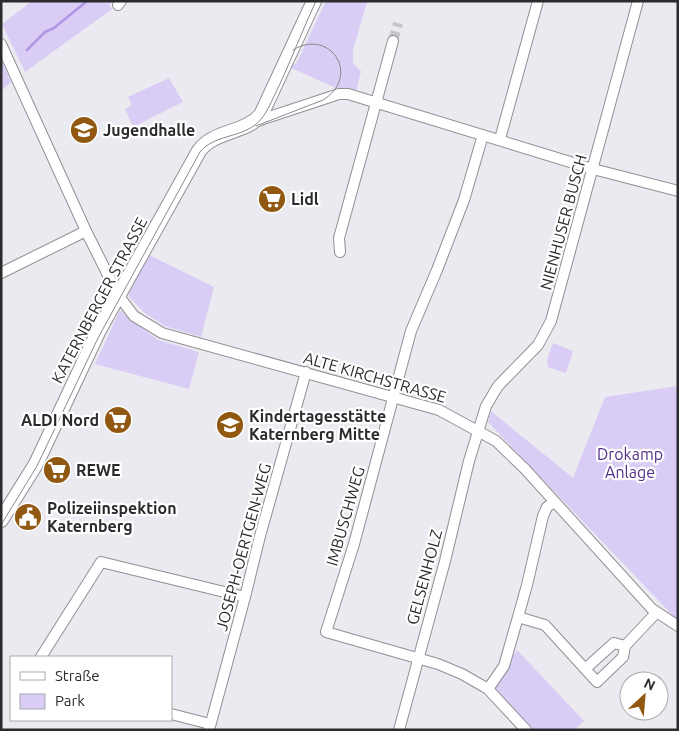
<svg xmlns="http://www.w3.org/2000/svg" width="679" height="731" viewBox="0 0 679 731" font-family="Ubuntu,sans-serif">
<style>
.green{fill:#d9ccf5}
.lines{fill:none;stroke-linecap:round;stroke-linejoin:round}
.stream{stroke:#b196e5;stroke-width:2.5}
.minor-tunnel{stroke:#c5c4c9;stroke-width:10;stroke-dasharray:10 5;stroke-linecap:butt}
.minor-casing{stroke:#918f95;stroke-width:12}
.major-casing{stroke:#918f95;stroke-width:16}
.minor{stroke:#fff;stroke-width:10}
.major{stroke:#fff;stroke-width:14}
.tram{stroke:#89888c;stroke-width:1}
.labels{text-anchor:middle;stroke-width:4.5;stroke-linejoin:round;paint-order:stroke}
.poi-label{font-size:16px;font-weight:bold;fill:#2b2a2c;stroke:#fff;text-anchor:start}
.street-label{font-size:16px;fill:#2b2a2c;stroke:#fff}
.park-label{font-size:16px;fill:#552e8a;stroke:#fff}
</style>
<rect width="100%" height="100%" fill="#ebeaf0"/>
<path class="green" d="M32 1H113L109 5 112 9 25 72 2 24Z
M326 1 367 2 353 50V63L361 71 356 92 336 88 287 66 296 64Z
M1 59 11 82 1 91Z
M169 78 183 102 133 127 125 109 132 105 128 97Z
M149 255 214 287 201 337 165 326 145 313 130 298 128 292 134 268Z
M120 310 129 319 158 340 199 352 189 389 95 364Z
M553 343 573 351 566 373 548 367 547 360Z
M678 386V621L488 422 491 411 573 478 605 397Z
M517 650 584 721 574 730H530L490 689Z"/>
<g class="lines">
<path class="stream" d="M27 50 45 32 54 28 87 1"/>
<path class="minor-tunnel" d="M393 41 398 23"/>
<defs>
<path id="minor" d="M118 5 121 1
M1 44 86 231 118 295 134 316 162 333 439 410 496 441 525 469 652 609 678 626
M254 122 339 94H348L593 169 678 191
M483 135 464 200 437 270 411 331 354 544 326 632 438 664 462 674 488 689 526 730
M500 139 538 1
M340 252 339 238 393 41
M1 273 86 231
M554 502 547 507 543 516 527 585 518 617 545 625 597 682 623 657 625 646 656 613
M41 657 101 562 245 597
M585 669 614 643 625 646
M488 689 504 666 518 617
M171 714 210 724
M209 730 245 597 260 536 306 372
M399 730 445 561 469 461 486 406 498 386 538 345 551 321 638 1"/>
<path id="major" d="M1 520 36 464 99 330 199 151C214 130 244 134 261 115L314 1"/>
</defs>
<use href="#minor" class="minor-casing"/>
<use href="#major" class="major-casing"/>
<use href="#minor" class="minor"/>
<use href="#major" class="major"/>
<path class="tram" d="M256 126 323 100C362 76 330 27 293 50
M1 525 37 466 98 338 200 152C214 135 238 138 255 125 267 116 272 99 279 86 292 58 303 29 316 1"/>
</g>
<defs>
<symbol id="school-disc" viewBox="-11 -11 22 22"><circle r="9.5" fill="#915812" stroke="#fff"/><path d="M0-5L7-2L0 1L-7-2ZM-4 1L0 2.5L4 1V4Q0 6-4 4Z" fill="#fff"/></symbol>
<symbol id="supermarket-disc" viewBox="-11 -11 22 22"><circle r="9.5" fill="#915812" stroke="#fff"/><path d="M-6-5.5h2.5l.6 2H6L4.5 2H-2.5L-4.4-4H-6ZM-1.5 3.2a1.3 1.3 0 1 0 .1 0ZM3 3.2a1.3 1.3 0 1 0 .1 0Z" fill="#fff"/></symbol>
<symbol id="civic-disc" viewBox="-11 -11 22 22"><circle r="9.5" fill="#915812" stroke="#fff"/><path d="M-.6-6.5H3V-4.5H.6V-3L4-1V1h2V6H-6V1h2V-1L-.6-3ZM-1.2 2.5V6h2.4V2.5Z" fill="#fff"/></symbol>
</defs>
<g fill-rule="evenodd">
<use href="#school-disc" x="68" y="114" width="32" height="32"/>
<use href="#supermarket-disc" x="256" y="183" width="32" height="32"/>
<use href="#supermarket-disc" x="102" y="404" width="32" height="32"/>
<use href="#school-disc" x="214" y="409" width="32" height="32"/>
<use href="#supermarket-disc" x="41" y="454" width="32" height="32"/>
<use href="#civic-disc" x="12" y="501" width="32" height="32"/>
</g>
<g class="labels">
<g class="poi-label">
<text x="103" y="136">Jugendhalle</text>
<text x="291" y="205">Lidl</text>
<text x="249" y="422">Kindertagesstätte<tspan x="249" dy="18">Katernberg Mitte</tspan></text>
<text x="99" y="426" text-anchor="end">ALDI Nord</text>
<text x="76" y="476">REWE</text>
<text x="47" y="514">Polizeiinspektion<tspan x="47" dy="18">Katernberg</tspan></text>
</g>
<g class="street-label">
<text transform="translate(563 222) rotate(-75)" y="6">NIENHUSER BUSCH</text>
<text transform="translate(99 300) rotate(-62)" y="6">KATERNBERGER STRASSE</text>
<text transform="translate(375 377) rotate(16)" y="6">ALTE KIRCHSTRASSE</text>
<text transform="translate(345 516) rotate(-74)" y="6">IMBUSCHWEG</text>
<text transform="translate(243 547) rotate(-75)" y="6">JOSEPH-OERTGEN-WEG</text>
<text transform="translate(424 577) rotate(-75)" y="6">GELSENHOLZ</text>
</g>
<g class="park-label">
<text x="630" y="460">Drokamp<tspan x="630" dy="18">Anlage</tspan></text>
</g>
</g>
<rect width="679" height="731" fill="none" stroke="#2b2a2c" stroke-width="5"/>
<rect x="10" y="656" width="162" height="65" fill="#ffffff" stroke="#aaaaab"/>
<rect x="20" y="672" width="25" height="8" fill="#ffffff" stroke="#aaaaab"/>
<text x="55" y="681" font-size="15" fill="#2b2a2c">Straße</text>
<rect x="20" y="694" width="25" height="15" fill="#d9ccf5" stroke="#aaaaab"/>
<text x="55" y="706" font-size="15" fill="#2b2a2c">Park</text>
<g transform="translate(644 696) rotate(26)"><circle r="24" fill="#ffffff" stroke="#aaaaab"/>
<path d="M0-4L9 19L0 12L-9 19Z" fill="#915812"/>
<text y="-8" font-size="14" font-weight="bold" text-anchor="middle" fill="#2b2a2c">N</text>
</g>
</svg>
